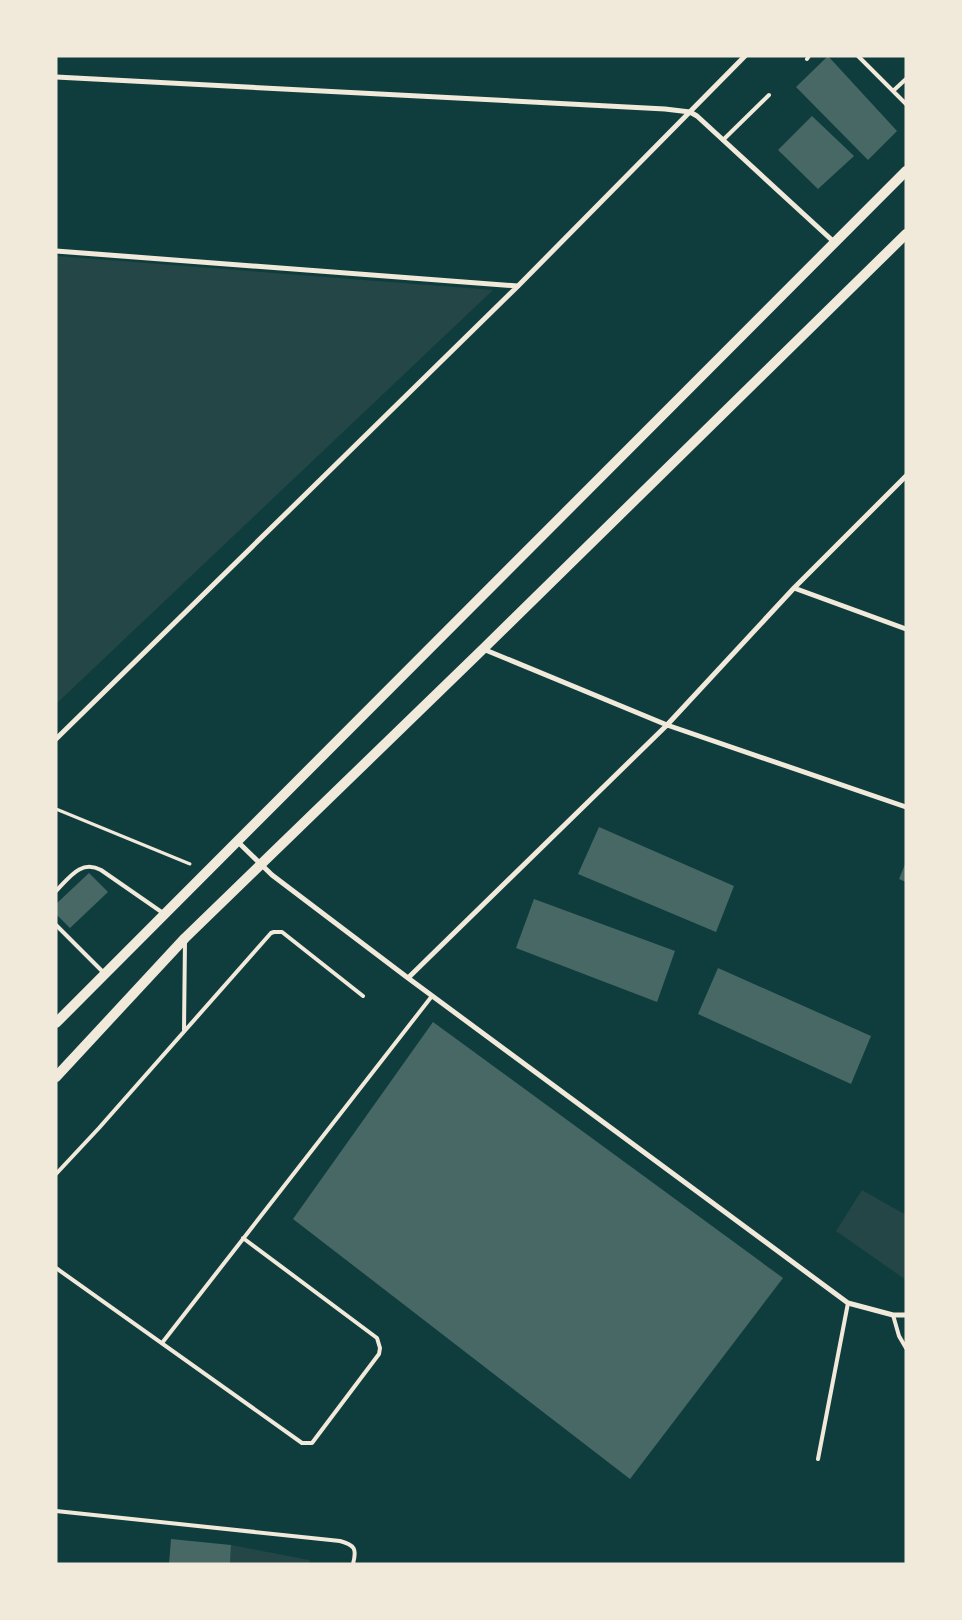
<svg xmlns="http://www.w3.org/2000/svg" width="962" height="1620" viewBox="0 0 962 1620" font-family="Mulish,sans-serif">
<style>
.green{fill:#244646}
.building{fill:#486865}
.lines{fill:none;stroke-linecap:round;stroke-linejoin:round}
.path{stroke:#f1e9da;stroke-width:3}
.service{stroke:#f1e9da;stroke-width:4}
.minor{stroke:#f1e9da;stroke-width:5}
.secondary{stroke:#f1e9da;stroke-width:10}
</style>
<rect width="100%" height="100%" fill="#0f3d3e"/>
<path class="green" d="M56 256 493 290 56 704Z
M862 1190 906 1215V1280L836 1231Z
M231 1545 309 1560 311 1564H230Z"/>
<path class="building" d="M828 56 897 131 868 160 796 87Z
M812 116 854 156 818 189 778 150Z
M599 827 734 886 716 932 578 874Z
M906 862V882L899 879Z
M89 873 108 892 70 928 56 914V904Z
M534 899 675 951 657 1002 516 948Z
M718 968 871 1036 851 1084 698 1014Z
M433 1022 783 1278 630 1479 293 1219Z
M171 1539 231 1545 230 1564H169Z"/>
<g class="lines">
<path class="path" d="M56 809 190 864"/>
<path class="service" d="M858 56 906 104
M807 59 809 56
M893 91 906 79
M723 140 769 95
M56 891C69 878 81 859 101 870L163 913
M56 925 104 973
M184 1030 185 940
M56 1174 99 1128 271 933 274 932H282L363 996
M56 1268 302 1443H312L379 1354 380 1348 377 1338 243 1238
M893 1315 899 1336 906 1348
M162 1343 432 996
M818 1459 848 1303
M56 1511 340 1541C355 1545 357 1549 353 1564"/>
<path class="minor" d="M56 77 665 109 690 112 697 116 834 242
M56 251 518 286
M794 588 906 629
M483 649 667 725 906 807
M56 739 518 286 745 56
M237 841 272 875 408 978 848 1303 893 1315H906
M408 978 667 725 794 588 906 476"/>
<path class="secondary" d="M56 1023 906 171
M56 1077 185 938 483 649 906 234"/>
</g>
<rect width="962" height="1620" fill="none" stroke="#f1e9da" stroke-width="115"/>
</svg>
